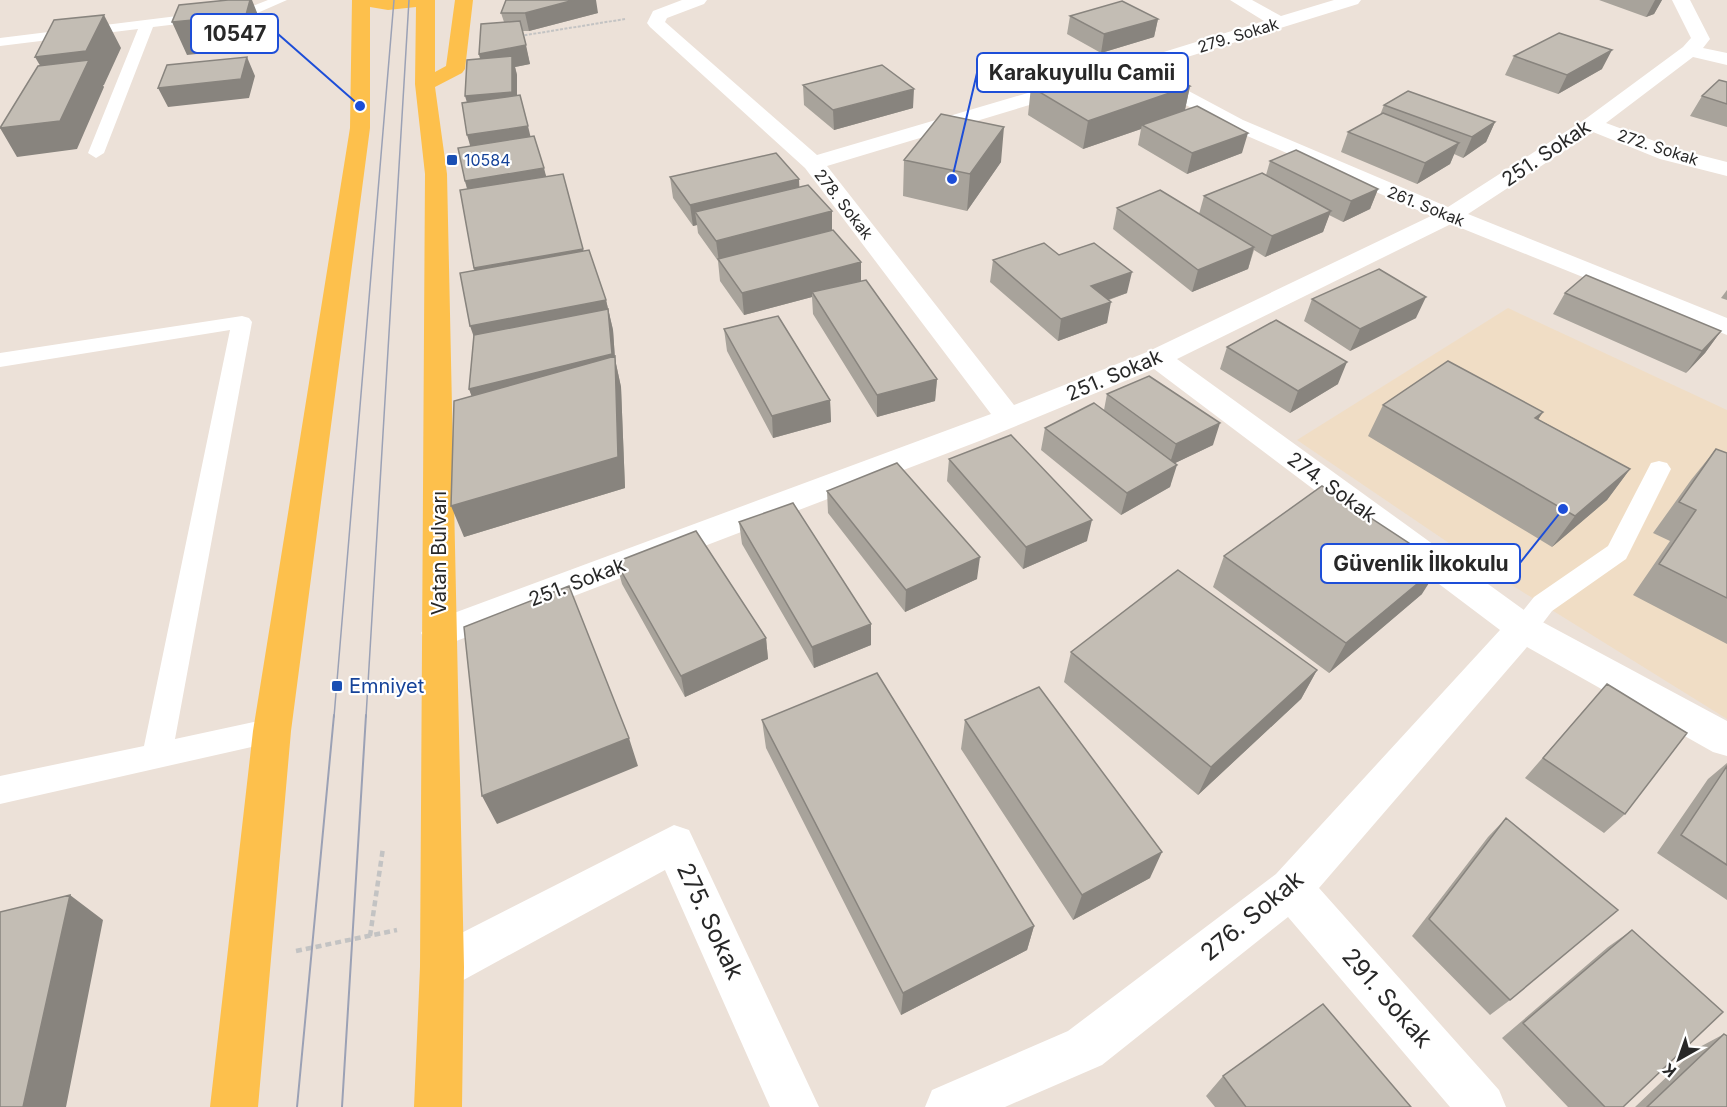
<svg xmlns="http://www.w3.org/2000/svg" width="1727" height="1107" viewBox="0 0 1727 1107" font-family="Inter,sans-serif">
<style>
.education{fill:#f0ddc5}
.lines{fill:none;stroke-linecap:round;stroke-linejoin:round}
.path-far1{stroke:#c3c3c3;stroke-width:2;stroke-dasharray:3 1.5;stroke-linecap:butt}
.path{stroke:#c3c3c3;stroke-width:4.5;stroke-dasharray:6 4;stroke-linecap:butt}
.service{fill:#fff;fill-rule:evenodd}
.minor{fill:#fff;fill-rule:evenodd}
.primary{fill:#fdc04c;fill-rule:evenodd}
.tram-far1{stroke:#9ba1b5;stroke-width:1.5}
.tram{stroke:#9ba1b5;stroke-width:2}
.wall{fill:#a8a39b}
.shaded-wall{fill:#88847e}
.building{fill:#c3bdb4;stroke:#88847e;stroke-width:1.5}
.transit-dot{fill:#1a4fb4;stroke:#fff;stroke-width:2}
.labels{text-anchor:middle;stroke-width:4.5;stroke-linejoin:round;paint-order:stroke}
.far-street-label{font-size:16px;fill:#282828;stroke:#fff}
.far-transit-label{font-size:16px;fill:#164399;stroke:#fff;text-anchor:start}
.street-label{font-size:20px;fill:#282828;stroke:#fff}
.transit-label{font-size:20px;fill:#164399;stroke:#fff;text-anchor:start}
.near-street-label{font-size:24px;fill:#282828;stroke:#fff}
.leader{fill:none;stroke:#1d4ed8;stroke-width:2}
.callout-dot{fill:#1d4ed8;stroke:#fff;stroke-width:2}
.callout{fill:#fff;stroke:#1d4ed8;stroke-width:2}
.callout-label{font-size:21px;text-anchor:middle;font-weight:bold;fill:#282828}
</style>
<rect width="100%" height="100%" fill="#ece1d8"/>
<path class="education" d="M1508 308 1727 410V719L1502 579 1297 440Z"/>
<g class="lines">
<path class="path-far1" d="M520 36 625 19"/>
<path class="path" d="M370 936 383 848
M296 951 397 930"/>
<path class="service" d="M268 0H287L253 15 153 27 104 153 96 158 88 153 138 29 0 46V38L250 7Z
M242 316 249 318 252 322 175 739 272 718 282 722 287 731 282 740 0 804V776L144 746 230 330 0 367V353Z
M1659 461 1667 463 1671 469 1626 559 1552 611 1533 636 1523 639 1513 636 1509 628 1534 597 1608 546 1651 463Z"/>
<path class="minor" d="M682 0H707L704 4 667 18 665 22 817 155 1065 82H1079L1082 86 1079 90 827 166 1014 405 1147 352 1431 216 1229 128 1141 81 1138 77 1141 73H1155L1243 120 1448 207 1584 120 1683 47 1691 38 1672 0H1690L1710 39 1703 48 1727 53V65L1693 57 1606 123 1676 149 1727 162V176L1660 159 1593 132 1468 214 1727 318V335L1451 224 1177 359 1535 618 1727 721V756L1713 752 1527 647 1319 888 1499 1090 1506 1107H1450L1288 917 1102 1065 1005 1107H925L932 1090 1068 1031 1276 874 1500 630 1154 369 982 440 451 643 439 647 427 643 421 633 427 623 991 414 805 168 650 27 647 23 653 11Z
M1230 0H1252L1281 16 1334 0H1361L1358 4 1126 76H1112L1109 72 1112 68 1264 21Z
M674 825 689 830 819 1107H770L665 870 458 983 442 989 426 983 420 967 426 951Z"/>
<path class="primary" d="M352 0H435V72L446 66 455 0H473L465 69 462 73 435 87 447 174 464 967 462 1107H414L420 967 425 174 415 84 416 7 388 10 370 7V128L291 731 258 1107H210L253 731 350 128Z"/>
<path class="tram-far1" d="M334 717 394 0
M366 717 409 0"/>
<path class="tram" d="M297 1107 334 715
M342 1107 366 715"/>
</g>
<path class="wall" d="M1599 0H1662L1654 14 1646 17Z
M501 13H598L529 31H522L530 64 515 67 517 75V95L530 137 546 176 583 251 606 300 613 330 615 359 621 387 625 488 464 537 472 396 469 389 474 335V271L467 189 465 181 470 146 467 102 480 59 479 54 504 22Z
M1070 16 1158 19 1154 37 1101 53 1067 34Z
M1514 56 1602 69 1558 94 1505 75Z
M1727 82V127L1690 116 1702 96Z
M803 85 913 108 834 130 804 105Z
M1190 86 1185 110 1242 153 1187 174 1138 145 1141 129 1083 149 1028 115 1031 87Z
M1384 105 1495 122 1486 142 1463 158 1454 154 1450 164 1417 184 1341 152 1348 132 1380 115Z
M904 160 1001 162 967 211 903 196Z
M1270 161 1378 189 1370 209 1343 222 1329 215 1323 232 1265 257 1254 250 1248 269 1192 292 1113 229 1117 208 1199 214 1204 196 1266 175Z
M670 177 799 187 832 211V230L861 262V281L937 379 935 401 877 417 813 314 812 297 744 315 720 281 718 261 698 233 697 225 693 226 673 198Z
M1059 255 1127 293 1109 300 1107 323 1058 341 990 282 993 260Z
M1727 290V300L1721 298Z
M1565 293 1721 331 1705 353 1686 373 1553 314Z
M1312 299 1416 318 1350 351 1304 321Z
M724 329 830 400 831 422 773 438 727 351Z
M1227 347 1338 384 1290 413 1220 369Z
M1107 394 1213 445 1175 463 1170 487 1121 515 1041 450 1045 428 1104 410Z
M1383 405 1543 412 1538 419 1630 469 1607 500 1552 547 1368 436Z
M1716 449 1727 453V644L1633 595 1670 541 1653 533 1691 480Z
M949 459 1087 541 1023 569 947 481Z
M827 491 977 579 905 612 828 513Z
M739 522 871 645 814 668 742 544Z
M1224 556 1422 594 1329 673 1213 587Z
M616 562 766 638 768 659 685 697 622 584Z
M1071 652 1317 670 1301 699 1198 795 1064 682Z
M1607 684 1625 814 1604 833 1525 778Z
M762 720 1034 926 1027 950 901 1015 766 748Z
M965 720 1150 878 1073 920 961 749Z
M1727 763V900L1657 853 1708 779Z
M1506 818 1510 1000 1490 1015 1412 936 1488 837Z
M1632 930 1623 1107H1568L1502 1038 1608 947Z
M1724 1034 1727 1107H1635L1696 1049Z
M1223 1076 1411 1107H1215L1206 1096Z"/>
<path class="shaded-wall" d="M250 0H252L264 30 260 47 187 55 172 22Z
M574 0H596L598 13 529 31 525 13Z
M1655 0H1662L1654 14 1646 17Z
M104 15 121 48 104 85H103L104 87 77 149 17 157 0 128 55 91 35 57Z
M1158 19 1154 37 1101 53 1104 34Z
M526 45 530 64 515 67 517 75V111L471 116 465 96 484 73 479 54Z
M1612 50 1602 69 1558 94 1567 75Z
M247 57 255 76 249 98 168 107 158 88Z
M1190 86 1184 114 1142 125 1141 129 1083 149 1088 121Z
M914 89 913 108 834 130 833 110Z
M1495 122 1486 142 1463 158 1472 137Z
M528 126 533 147 473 155 467 135Z
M1004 127 1001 162 967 211 970 174Z
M1248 133 1242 153 1187 174 1192 153Z
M1459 143 1450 164 1417 184 1425 163Z
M544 168 549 188 471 201 465 181Z
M799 179 800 200 695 212 697 225 693 226 690 205Z
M1378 189 1370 209 1343 222 1351 201Z
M832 211V232L719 262 716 241Z
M1331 211 1323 232 1265 257 1272 236Z
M1254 247 1248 269 1192 292 1198 270Z
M583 249 588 271 480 290 474 268Z
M861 262V284L812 292V297L744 315 742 293Z
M1132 272 1127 293 1087 307 1091 286Z
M1426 297 1416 318 1350 351 1360 329Z
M606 300 613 330 615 359 621 387 625 488 464 537 451 506 477 411 469 389 481 357 470 326Z
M1111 302 1107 323 1058 341 1061 319Z
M1721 331 1705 353 1686 373 1702 351Z
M1347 362 1338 384 1290 413 1298 391Z
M937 379 935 401 877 417V395Z
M830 400 831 422 773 438 772 416Z
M1543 412 1523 443 1535 418Z
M1220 423 1213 445 1169 466 1176 444Z
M1177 465 1170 487 1121 515 1127 493Z
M1630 469 1607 500 1552 547 1575 516Z
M1092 520 1087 541 1023 569 1026 547Z
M980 557 977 579 905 612 906 590Z
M1441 564 1422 594 1329 673 1346 643Z
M871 624V645L814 668 812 647Z
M766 638 768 659 685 697 681 676Z
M1317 670 1301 699 1198 795 1211 767Z
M629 738 638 766 497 824 482 796Z
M1162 852 1150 878 1073 920 1082 895Z
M70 895 103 920 66 1107H23Z
M1034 926 1027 950 901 1015 903 993Z"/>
<path class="building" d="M228 0H250L246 15 172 22 179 5Z
M506 0H574L525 13H501Z
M1122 1 1158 19 1104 34 1070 16Z
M104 15 86 51 35 57 54 20Z
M520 21 526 45 479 54 481 24Z
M1559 33 1612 50 1567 75 1514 56Z
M512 56V92L465 96 467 60Z
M1132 56 1190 86 1088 121 1031 87Z
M247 57 241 79 158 88 167 65Z
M89 60 60 121 0 128 38 66Z
M882 65 914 89 833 110 803 85Z
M1719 80 1727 82V104L1702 96Z
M1408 91 1495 122 1472 137 1384 105Z
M520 95 528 126 467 135 462 103Z
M1197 106 1248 133 1192 153 1142 125Z
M1383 113 1459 143 1425 163 1348 132Z
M941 114 1004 127 970 174 904 160Z
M534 136 544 168 465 181 458 148Z
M1296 150 1378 189 1351 201 1270 161Z
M776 153 799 179 690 205 670 177Z
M1262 173 1331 211 1272 236 1204 196Z
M563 174 583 249 474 268 460 190Z
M808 185 832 211 716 241 695 212Z
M1160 190 1254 247 1198 270 1117 208Z
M833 230 861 262 742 293 718 259Z
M1044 243 1059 255 1094 243 1132 272 1091 286 1111 302 1061 319 993 260Z
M589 250 606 300 470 326 460 273Z
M1379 269 1426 297 1360 329 1312 299Z
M1586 275 1721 331 1702 351 1565 293Z
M866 280 937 379 877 395 812 292Z
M608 309 612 354 469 389 474 335Z
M778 316 830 400 772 416 724 329Z
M1276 320 1347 362 1298 391 1227 347Z
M615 356 618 457 451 506 454 401Z
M1448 361 1543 412 1535 418 1630 469 1575 516 1383 405Z
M1149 376 1220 423 1176 444 1107 394Z
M1094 403 1177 465 1127 493 1045 428Z
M1011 435 1092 520 1026 547 949 459Z
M1716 449 1727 453V598L1659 564 1696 510 1679 502Z
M897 463 980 557 906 590 827 491Z
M1322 486 1441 564 1346 643 1224 556Z
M793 503 871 624 812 647 739 522Z
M696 531 766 638 681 676 616 562Z
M1178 570 1317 670 1211 767 1071 652Z
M569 586 629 738 482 796 464 627Z
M877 673 1034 926 903 993 762 720Z
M1607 684 1687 733 1625 814 1543 758Z
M1039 687 1162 852 1082 895 965 720Z
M1727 766V865L1681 835Z
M1506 818 1618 910 1510 1000 1429 919Z
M70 895 23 1107H0V912Z
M1632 930 1723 1012 1623 1107H1605L1523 1023Z
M1323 1004 1411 1107H1246L1223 1076Z
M1724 1034 1727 1036V1107H1647Z"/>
<g class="transit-dot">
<rect x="446" y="154" width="12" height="12" rx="3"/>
<rect x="331" y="680" width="12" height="12" rx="3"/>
</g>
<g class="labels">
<g class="far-street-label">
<text transform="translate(1238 35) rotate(-17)" y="6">279. Sokak</text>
<text transform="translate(1658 147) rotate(18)" y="6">272. Sokak</text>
<text transform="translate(844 204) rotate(52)" y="6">278. Sokak</text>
<text transform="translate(1426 206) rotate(22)" y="6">261. Sokak</text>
</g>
<g class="far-transit-label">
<text x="464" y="166">10584</text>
</g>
<g class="street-label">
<text transform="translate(1546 153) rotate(-34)" y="7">251. Sokak</text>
<text transform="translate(1114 375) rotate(-23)" y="7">251. Sokak</text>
<text transform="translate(1332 487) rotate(36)" y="7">274. Sokak</text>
<text transform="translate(439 553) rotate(-90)" y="7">Vatan Bulvarı</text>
<text transform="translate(577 582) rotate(-21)" y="7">251. Sokak</text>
</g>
<g class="transit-label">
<text x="349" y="693">Emniyet</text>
</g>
<g class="near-street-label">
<text transform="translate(1252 916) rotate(-40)" y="8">276. Sokak</text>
<text transform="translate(710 921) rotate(65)" y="8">275. Sokak</text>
<text transform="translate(1387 998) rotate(49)" y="8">291. Sokak</text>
</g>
</g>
<path class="leader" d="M360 106L278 34M952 179L977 73M1563 509L1520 563"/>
<g class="callout-dot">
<circle cx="360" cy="106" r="6"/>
<circle cx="952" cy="179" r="6"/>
<circle cx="1563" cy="509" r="6"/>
</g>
<g class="callout">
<rect x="191" y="14" width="87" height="39" rx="6"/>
<rect x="977" y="53" width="211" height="39" rx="6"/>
<rect x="1321" y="544" width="199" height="39" rx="6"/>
</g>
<g class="callout-label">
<text x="235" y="41">10547</text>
<text x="1082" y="80">Karakuyullu Camii</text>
<text x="1421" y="571">Güvenlik İlkokulu</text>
</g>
<g transform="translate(1679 1059) rotate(220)" stroke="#ffffff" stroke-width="4.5" paint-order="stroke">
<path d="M0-4.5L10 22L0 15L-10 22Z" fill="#282828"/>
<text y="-9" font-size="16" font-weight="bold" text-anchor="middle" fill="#282828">K</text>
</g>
</svg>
